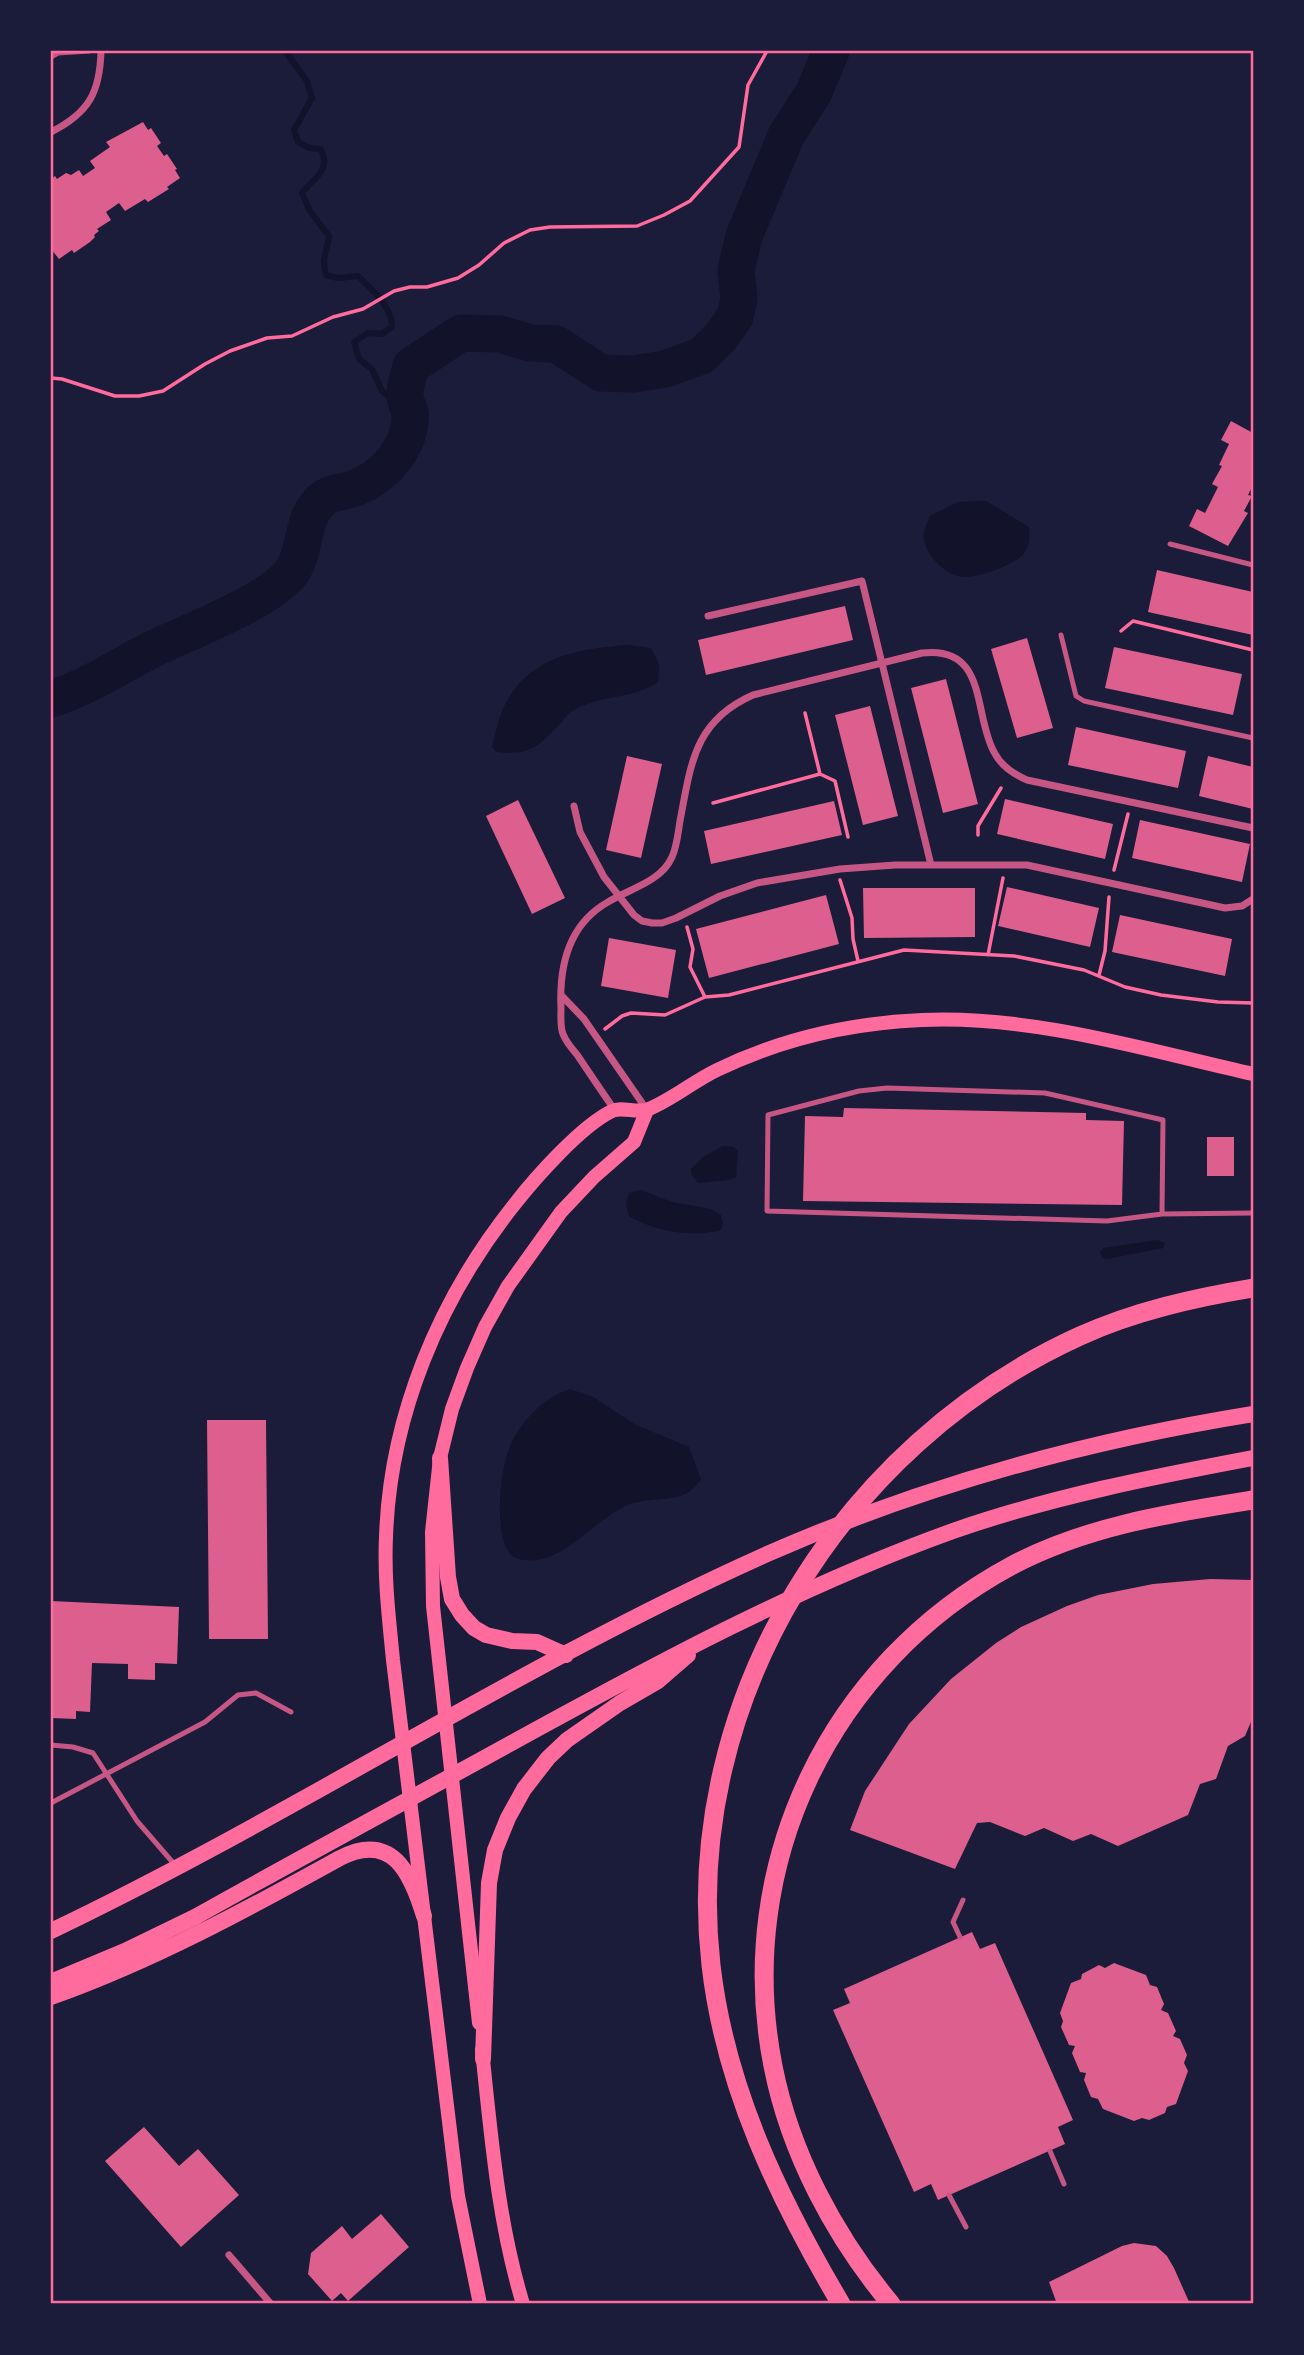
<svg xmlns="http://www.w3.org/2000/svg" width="1304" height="2355" viewBox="0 0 1304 2355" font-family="'IBM Plex Sans',sans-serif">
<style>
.water{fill:#12122b}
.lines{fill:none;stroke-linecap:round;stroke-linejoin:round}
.stream{stroke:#12122b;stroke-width:6}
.river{stroke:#12122b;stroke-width:37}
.building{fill:#dd5f8e}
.path{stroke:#ff6b9d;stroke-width:3.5}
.service{stroke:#c65784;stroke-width:5}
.minor{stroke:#c65784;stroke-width:7}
.secondary{stroke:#ff6b9d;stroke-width:14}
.primary{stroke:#ff6b9d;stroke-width:16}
.motorway{stroke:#ff6b9d;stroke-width:19}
.neatline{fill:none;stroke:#ff6b9d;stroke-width:2.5}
</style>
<rect width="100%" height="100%" fill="#1b1b3a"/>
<path class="water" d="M986 501 1029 527C1030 536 1030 546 1024 553 1015 565 978 578 964 577 944 576 921 551 924 532 925 527 928 521 930 516L958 502Z
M628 645 651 648 659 664 658 682C634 699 600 695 574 710 568 713 563 721 559 725 536 749 529 755 496 752L492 747C495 735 498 721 503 709 526 657 576 649 628 645Z
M723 1146 733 1147 738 1151 736 1177 729 1180 698 1183 692 1175 691 1169 703 1157Z
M641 1190 672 1202 711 1209 721 1215 723 1223 721 1230C692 1238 654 1231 629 1216L626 1205 629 1193Z
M1158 1240 1165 1243 1163 1248 1107 1259 1103 1258 1100 1253 1103 1248Z
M570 1389 593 1397 636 1425 689 1447 701 1480C697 1484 691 1492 685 1494 668 1502 641 1497 623 1507 598 1520 569 1553 542 1559 532 1561 514 1562 508 1551 494 1529 500 1464 512 1442 525 1417 543 1399 570 1389Z"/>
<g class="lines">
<path class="stream" d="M285 51 307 81 312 98 294 130 298 142 309 148 321 149C331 171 315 177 302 193L310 211 329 236C327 254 321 255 326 275L338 278 358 276C372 290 392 306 392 327L382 334 368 333 354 342 359 359 372 369 382 391 411 416"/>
<path class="river" d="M51 699C86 688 118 667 151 650 185 633 274 600 293 570 307 547 301 515 324 498 330 493 342 492 349 490 373 483 393 466 404 443 408 435 411 421 410 413 408 406 404 399 405 392 406 383 409 375 411 366L461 333 500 334 530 343 556 344 601 373 634 374 665 369 701 356 720 338 735 317 739 299 736 270 744 236 786 136 814 92 831 51"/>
</g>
<path class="building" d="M143 122 148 130 151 128 161 143 157 146 164 156 167 154 177 169 175 170 180 178 167 187 169 189 148 202 145 199 125 211 119 203 106 212 111 220 97 229 99 231 94 235 95 237 90 242 74 253 72 250 59 259 51 249V179L55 176 57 179 66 173 71 175 79 170 83 176 95 168 90 161 110 147 106 142Z
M1231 421 1253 433V485L1248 495 1252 496 1244 511 1248 513 1228 546 1189 526 1197 509 1205 513 1218 487 1212 484 1222 466 1219 465 1229 444 1221 440Z
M1157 570 1253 592V635L1148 612Z
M845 606 853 640 706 675 698 640Z
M1027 638 1053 728 1017 738 991 649Z
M1114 647 1242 674 1233 715 1105 688Z
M946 679 978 804 943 813 911 688Z
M870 706 898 816 863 825 835 715Z
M1076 727 1186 751 1178 788 1068 765Z
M627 756 662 764 641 858 606 850Z
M1208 756 1253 767V809L1199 796Z
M1005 799 1113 824 1105 859 997 834Z
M518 800 565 898 532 914 486 816Z
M834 801 842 835 711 864 704 831Z
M1140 820 1250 844 1242 882 1132 858Z
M1007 887 1099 908 1090 947 998 926Z
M863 888H975V937L864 938Z
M826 895 839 944 709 978 696 929Z
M1120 915 1232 939 1225 976 1112 952Z
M609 938 676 950 668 998 601 986Z
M844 1108 1086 1113V1120L1124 1121 1122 1205 803 1201 805 1116 843 1117Z
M1207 1137H1234V1176H1207Z
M207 1420H266L268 1639H209Z
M1210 1579 1253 1580V1717L1245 1736 1228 1746 1216 1779 1200 1784 1188 1815 1118 1846 1091 1834 1073 1841 1044 1828 1025 1836 990 1822 977 1823 955 1869 850 1830 865 1791 909 1724 951 1679 996 1643 1021 1627 1067 1606 1098 1595 1153 1584Z
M51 1601 179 1607 177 1664 155 1663V1680L128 1679V1664L92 1663 90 1712 76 1711V1719L51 1718Z
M972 1932 980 1949 995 1943 1073 2120 1058 2127 1065 2144 938 2200 931 2184 914 2192 833 2010 850 2003 844 1989Z
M1114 1963 1146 1975 1150 1985 1157 1987 1164 2004 1161 2010 1168 2013 1176 2031 1173 2036 1180 2039 1187 2055 1184 2063 1188 2071 1176 2104 1167 2107 1165 2113 1149 2120 1142 2118 1134 2121 1103 2109 1098 2099 1091 2097 1084 2080 1086 2073 1080 2072 1072 2053 1075 2046 1069 2045 1061 2027 1063 2021 1060 2013 1071 1983 1081 1979 1082 1974 1099 1965 1105 1968Z
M144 2127 179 2166 198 2149 239 2195 181 2247 105 2161Z
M381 2214 409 2247 348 2301 341 2293 332 2301 308 2274 311 2253 342 2226 352 2239Z
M1134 2243 1156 2246 1167 2256 1174 2268 1190 2304H1057L1049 2282 1122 2246Z"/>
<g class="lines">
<path class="path" d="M51 378 62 379 115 396H139L163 391 205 364 230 351 267 338 292 336 333 317 363 309 394 291 410 287H427L458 278 479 265 504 243 530 230 550 227 637 226 664 215 690 201 739 147 748 85 767 51
M1121 631 1133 621 1253 650
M805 713 820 774 835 781 848 837
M713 803 820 774
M978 835V826L1001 788
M1114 870 1128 814
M840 880 852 918 853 939 858 961
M687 927 693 949 690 967 705 997
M988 955 1003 878
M1099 975 1105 951 1109 897
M605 1029 622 1016 631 1013 665 1015 705 997 729 995 904 950 1014 956 1084 970 1125 987 1161 995 1218 1002 1253 1003"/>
<path class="service" d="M51 57 58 53 89 51
M1170 544 1253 565
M1061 635 1076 696 1084 701 1253 738
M887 1088 1045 1093 1163 1120 1162 1214 1107 1221 767 1211 768 1115 859 1091Z
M1162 1214 1253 1213
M51 1745 73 1747 93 1753 137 1821 175 1865
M51 1803 205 1722 238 1695 256 1693 291 1712
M960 1937 953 1922 963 1900
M1050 2151 1064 2184
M949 2195 966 2227"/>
<path class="minor" d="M51 132C89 113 100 92 101 51
M708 616 862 581 931 865
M574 806 580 832 604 877 634 915 642 921 652 923H662L676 918 720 896 757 883 840 869 895 865H1027L1225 908 1242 906 1253 899
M561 995 584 1019 647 1110
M614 1109C602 1092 590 1074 578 1056 573 1050 566 1042 563 1034 560 1027 561 1016 561 1008 559 965 569 924 608 902 629 889 661 882 672 857 677 846 678 833 680 821 691 764 694 721 753 695L922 653C988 645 973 714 994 752 1001 766 1013 774 1027 780L1253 828
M229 2255 271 2304"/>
<path class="secondary" d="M479 2023 433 1606 432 1532 440 1458 452 1409 467 1368 485 1327 508 1286 561 1212 594 1177 634 1142 647 1110
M482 2050C491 2135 498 2222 523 2304
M480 2304 458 2196 393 1660C389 1619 384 1578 386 1537 390 1416 439 1299 514 1205 535 1178 581 1126 612 1111 622 1106 638 1114 649 1109 673 1099 694 1081 717 1070 781 1039 851 1023 922 1020 1033 1015 1146 1050 1253 1074"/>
<path class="primary" d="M440 1458 448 1577 452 1599 462 1615 474 1628 486 1635 512 1641 537 1642 566 1655
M51 1931C294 1815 519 1665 765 1555 921 1486 1086 1441 1253 1414
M51 1982 125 1951 195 1917C302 1857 410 1799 517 1740 659 1662 800 1586 953 1531 1050 1497 1152 1477 1253 1458
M51 1997C152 1961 246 1910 340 1858 392 1831 411 1873 424 1916
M483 2059 489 1883 495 1850 508 1818 524 1789 548 1758 567 1740 620 1703 658 1681 688 1655"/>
<path class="motorway" d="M841 2304C779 2199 725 2088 711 1965 681 1701 842 1444 1080 1336 1135 1311 1194 1298 1253 1288
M891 2304C835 2237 790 2153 773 2066 733 1864 831 1663 1011 1566 1086 1526 1171 1513 1253 1500"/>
</g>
<rect width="1304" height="2355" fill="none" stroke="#1b1b3a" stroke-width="105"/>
<rect x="52" y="52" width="1200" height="2250" class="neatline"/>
</svg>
